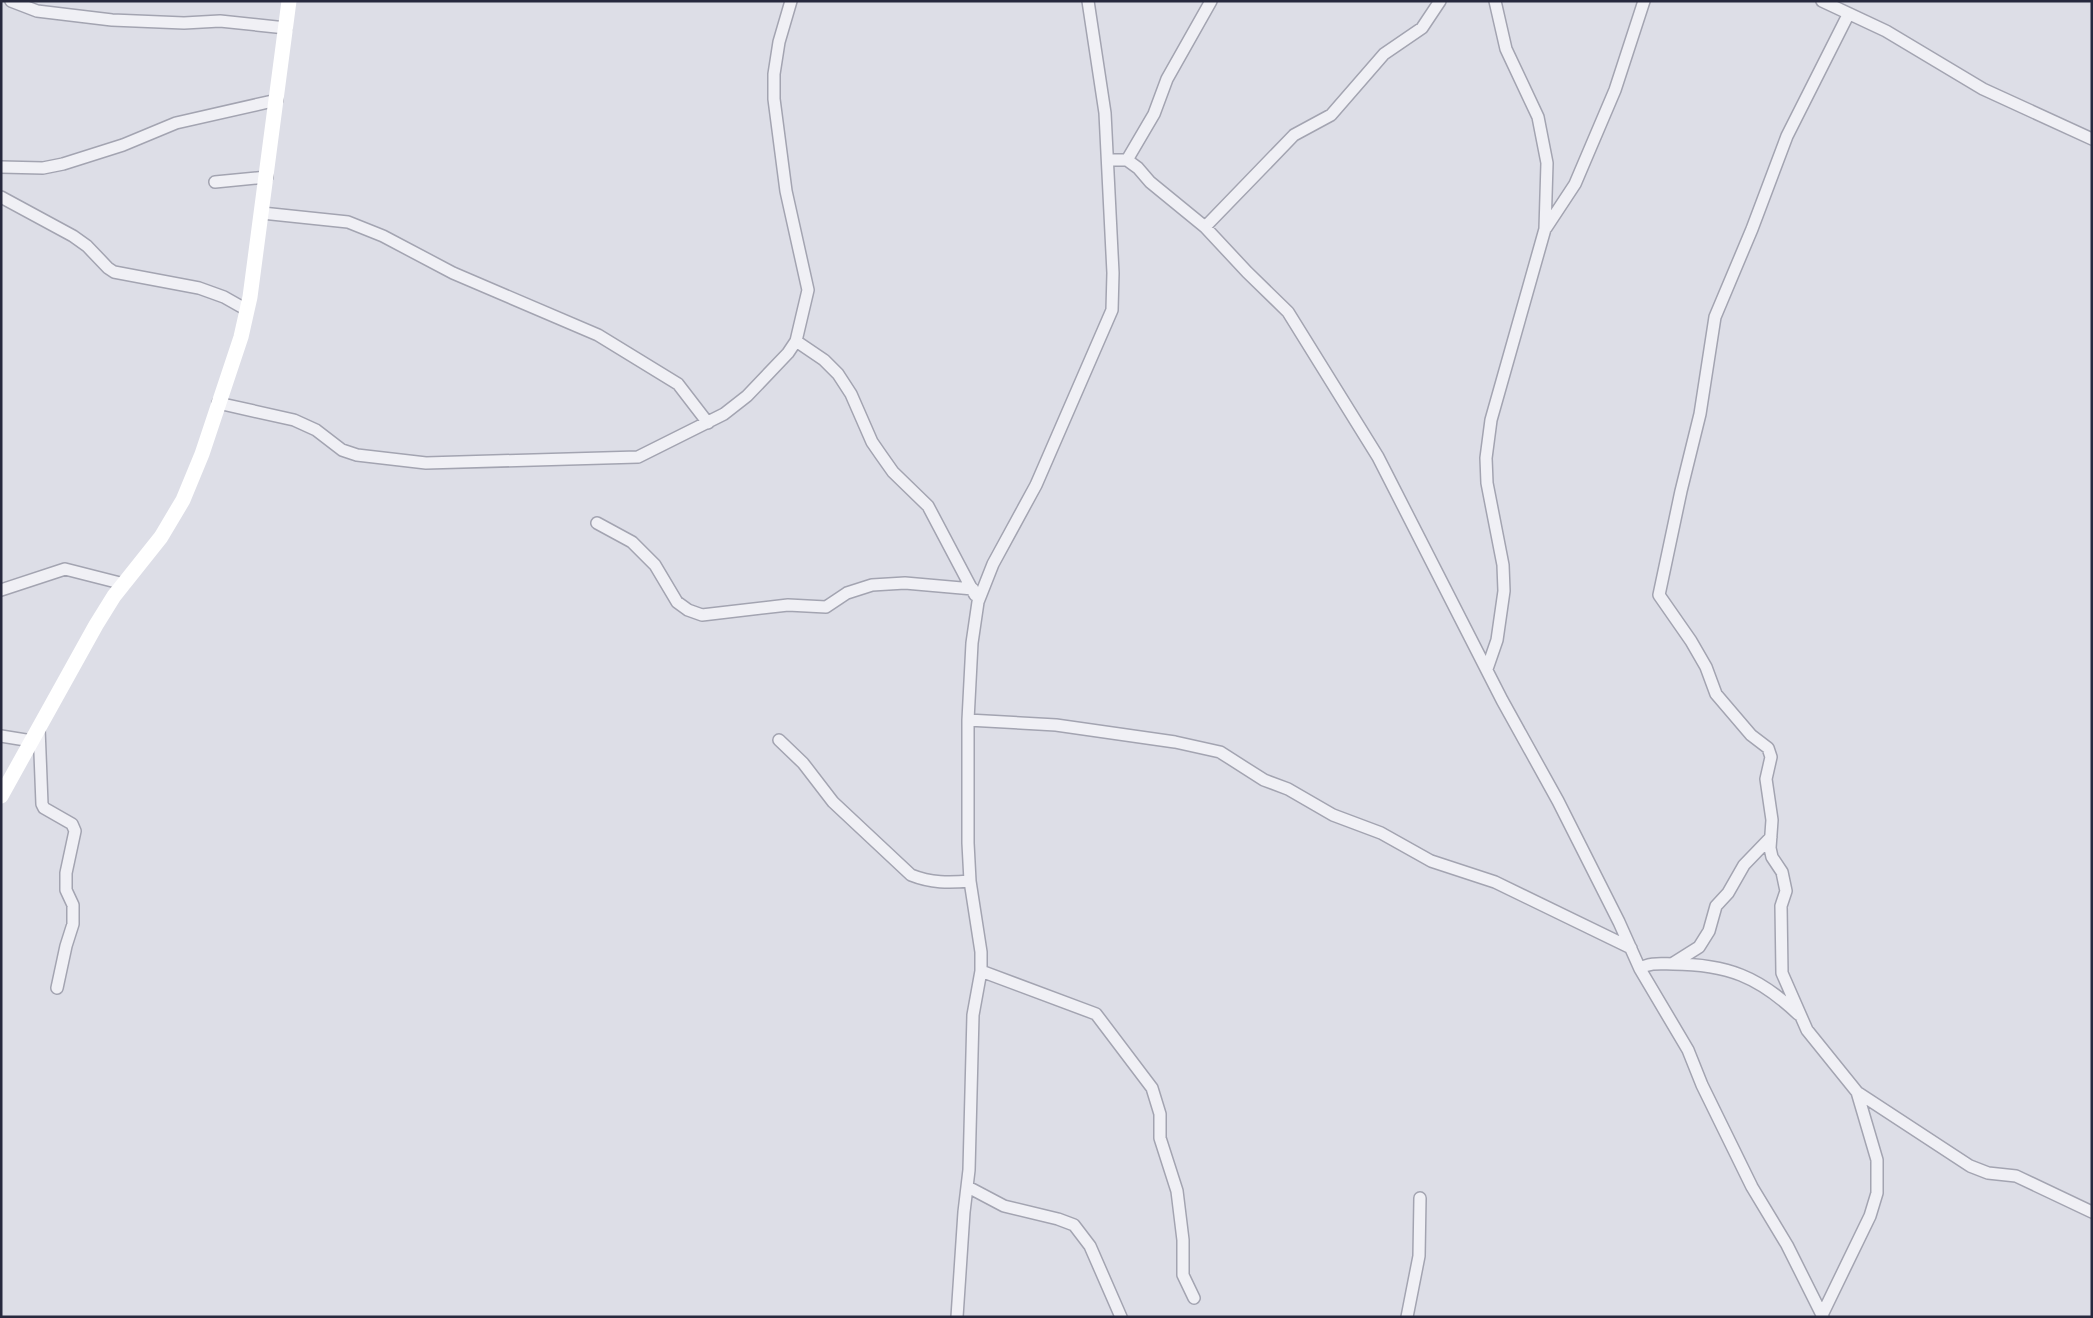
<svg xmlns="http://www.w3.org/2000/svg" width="2093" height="1318" viewBox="0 0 2093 1318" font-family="'Alegreya Sans',sans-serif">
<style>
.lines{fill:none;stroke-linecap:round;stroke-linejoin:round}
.street-casing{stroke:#a3a4b1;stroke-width:14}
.street{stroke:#f0f0f5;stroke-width:11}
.secondary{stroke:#fff;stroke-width:15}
</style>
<rect width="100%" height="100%" fill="#dddee7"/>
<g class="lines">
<defs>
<path id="street" d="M11 1 37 11 112 20 184 23 220 21 286 28
M1822 1 1886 31 1983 89 2092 139
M1108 160H1127L1138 168 1150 182 1205 227 1247 272 1288 312 1378 457 1502 700 1558 801 1619 922 1640 969 1688 1050 1702 1085 1752 1187 1787 1245 1823 1317
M1127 160 1154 114 1167 79 1211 1
M1 167 43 168 63 164 123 145 176 123 277 100
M215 182 267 177
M1 197 73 236 87 246 108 268 114 272 199 288 224 297 247 310
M262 213 348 222 383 236 453 273 598 335 678 384 708 423
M1205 227 1294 135 1331 115 1384 54 1422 28 1440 1
M1546 228 1575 184 1615 90 1644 1
M796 341 824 360 838 374 851 394 872 442 881 455 893 472 928 506 975 595
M218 403 294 420 316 430 342 450 357 455 426 463 638 457 724 414 747 396 788 353 796 341 808 290 786 191 774 99V74L779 42 791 1
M597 523 632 542 655 565 677 602 688 610 702 615 788 605 826 607 847 593 872 585 905 583 973 589
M1 590 65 569 124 584
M1487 669 1497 640 1504 591 1503 565 1487 483 1486 458 1491 420 1545 229 1547 163 1538 117 1506 49 1495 1
M968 720 1056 725 1175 742 1220 752 1264 780 1288 789 1333 815 1381 833 1431 861 1495 882 1631 948
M39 728 42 804 44 808 72 824 75 831 66 873V890L73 905V924L66 946 57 988
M1 736 32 741
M779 740 803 763 833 802 911 875C931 883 949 883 970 881
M1672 964 1699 947 1709 931 1716 906 1728 893 1744 865 1771 837
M1640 969C1649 962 1662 964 1673 964 1727 964 1759 977 1798 1014
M981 971 1096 1014 1152 1088 1160 1114V1138L1177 1191 1183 1240V1275L1194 1298
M1857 1092 1970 1166 1988 1173 2016 1176 2092 1212
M968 1187 1004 1206 1058 1219 1074 1225 1090 1246 1121 1317
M1822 1315 1870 1216 1877 1193V1160L1857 1092 1807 1030 1782 973 1781 906 1786 891 1782 872 1772 857 1770 848 1772 820 1766 779 1771 757 1768 748 1751 735 1716 694 1706 667 1691 641 1659 595 1681 491 1700 414 1715 317 1752 229 1787 136 1848 15
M957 1317 964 1212 969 1170 973 1015 981 971V952L970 881 968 843V720L972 643 978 602 993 564 1036 485 1112 310 1113 273 1105 113 1088 1
M1407 1317 1419 1256 1420 1198"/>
</defs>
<use href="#street" class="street-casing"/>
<use href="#street" class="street"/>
<path class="secondary" d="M1 796 96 625 114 596 161 537 183 500 202 454 241 337 250 297 289 1"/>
</g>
<rect width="2093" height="1318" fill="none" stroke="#27293e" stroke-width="5"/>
</svg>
